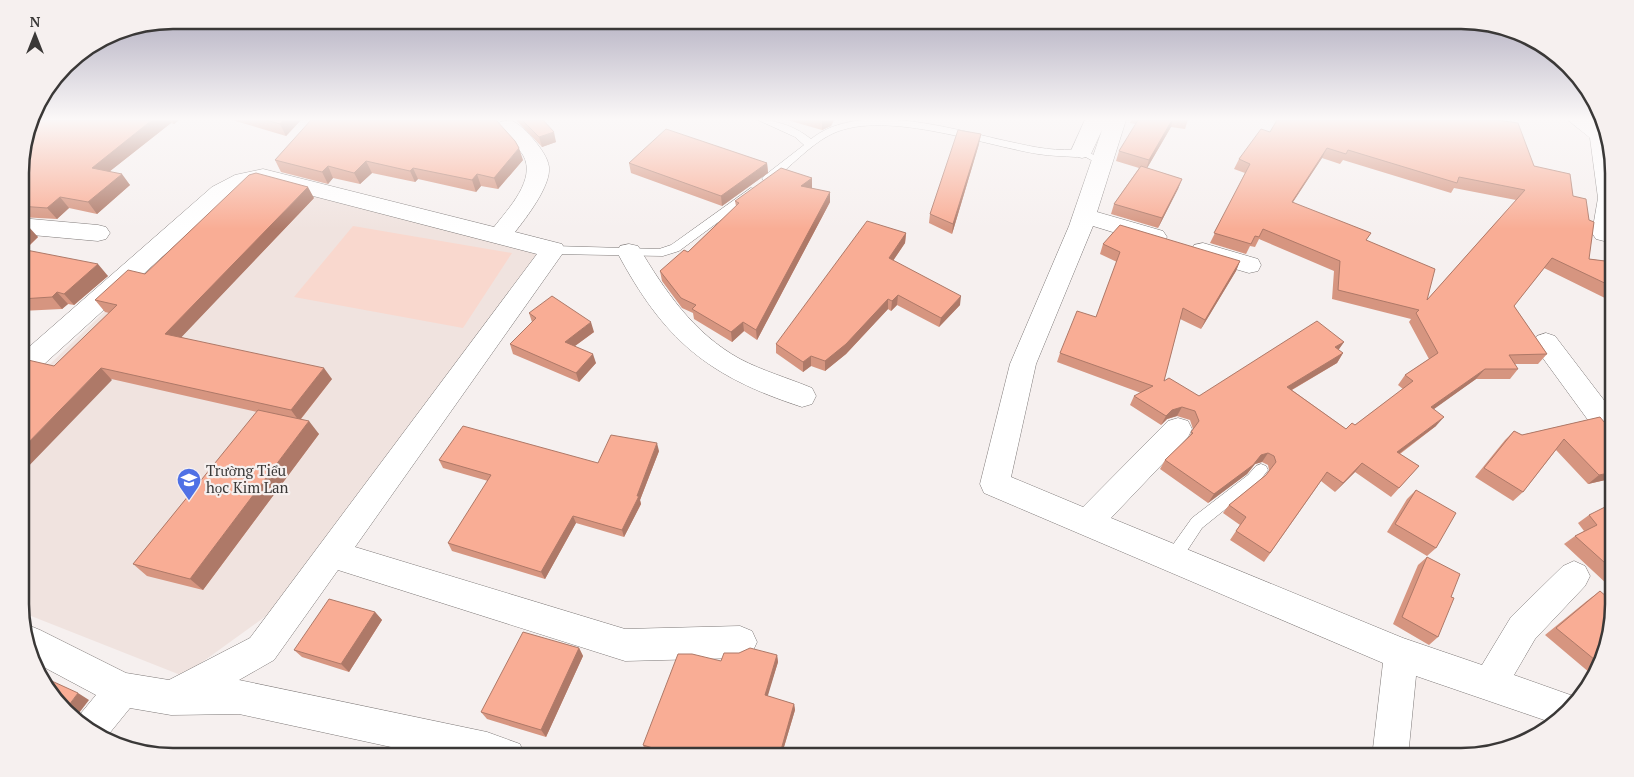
<svg xmlns="http://www.w3.org/2000/svg" width="1634" height="777" viewBox="0 0 1634 777" font-family="'PT Serif',serif">
<style>
.built{fill:#f0e3df}
.green{fill:#f9d8ce}
.lines{fill:none;stroke-linecap:round;stroke-linejoin:round}
.lane-casing{stroke:#7e7978;stroke-width:1}
.street-casing{stroke:#7e7978;stroke-width:1}
.lane{fill:#fff;fill-rule:evenodd}
.street{fill:#fff;fill-rule:evenodd}
.wall{fill:#d69580;fill-rule:evenodd}
.shaded-wall{fill:#ae7968}
.building{fill:#f9ad95;stroke:#ae7968;fill-rule:evenodd}
.labels{text-anchor:middle;stroke-width:4.5;stroke-linejoin:round;paint-order:stroke}
.poi-label{font-size:15px;fill:#3a3837;stroke:#f6f0ef;text-anchor:start}
.rim{fill:none;stroke:#3a3837;stroke-width:2.5}
</style>
<rect width="100%" height="100%" fill="#f6f0ef"/>
<path class="built" d="M262 182 544 256 273 611 183 676 21 612V392L228 193Z"/>
<path class="green" d="M353 226 512 253 463 328 294 297Z"/>
<g class="lines">
<defs>
<path id="lane" d="M758 120C777 120 796 127 811 139 861 99 954 130 1011 142 1034 147 1059 153 1082 148L1107 163 1102 166 1082 155 1076 157C1063 156 1050 156 1038 154 982 145 879 107 828 136 811 145 788 168 772 182L768 183 762 179 764 176 804 145 795 137Z
M751 188 755 189 757 192 755 195 679 251 663 256 553 254 547 250 553 246 659 249 671 245Z
M1261 464 1266 466 1268 470 1258 483 1202 528 1179 563 1173 565 1167 563 1165 558 1167 553 1192 518 1248 475 1256 466Z"/>
<path id="street" d="M510 120C519 123 528 133 534 140 540 147 548 158 549 167 551 186 526 218 515 232L562 244 565 250 355 547 625 629 740 626 752 631 757 642 752 653 740 658 625 661 338 570 274 660 239 680 487 732 520 744 525 757H437L239 714 171 715 130 708 104 740 77 718 96 695 38 664 22 627 28 625 40 630 126 673 169 680 250 638 537 254 263 183 249 186 228 197 31 376 21 379V354L212 187 235 175 263 169 494 227C508 209 537 179 523 155 516 144 504 137 496 126L500 122Z
M1085 120H1126L1097 212 1163 231 1167 237 1163 243 1155 245 1093 226 1036 364 1011 477 1083 507 1168 421 1178 418 1188 421 1192 429 1188 437 1111 518 1403 638 1482 665 1511 617 1563 566 1574 561 1585 566 1590 576 1585 586 1535 639 1514 675 1576 697 1553 723 1416 676 1408 757H1372L1383 663 984 493 980 484 1010 364 1069 226 1102 130 1090 156 1082 158 1074 156 1071 151Z
M1568 120H1594L1601 124 1613 153 1612 239 1604 241 1596 239 1592 233 1598 198 1590 138Z
M20 218 98 225 106 227 110 233 106 239 98 241 21 234Z
M1203 243 1258 259 1261 265 1258 271 1249 273 1194 257 1191 251 1194 245Z
M629 244 638 246C665 291 693 333 740 359 763 371 788 378 812 388L816 396 812 404 802 407C707 376 664 340 617 252L620 246Z
M1546 333 1555 336 1613 412 1614 445 1604 442 1537 350 1533 343 1537 336Z"/>
</defs>
<use href="#lane" class="lane-casing"/>
<use href="#street" class="street-casing"/>
<use href="#lane" class="lane"/>
<use href="#street" class="street"/>
</g>
<path class="wall" d="M32 120H179L174 124 171 123 110 171 130 185 97 214 69 208 57 219 20 217V162Z
M232 120H301L286 136Z
M516 120H543L556 142 542 147Z
M787 120H834L831 126 822 130Z
M1131 120H1188L1185 129 1171 127 1147 168 1182 179 1178 189 1158 228 1111 214 1114 204 1139 168 1116 161 1119 151 1136 124 1130 123Z
M1270 132 1534 166 1573 196 1589 259 1613 262V302L1544 268 1514 306 1547 354 1538 364H1515L1518 369 1510 379H1476L1433 409 1436 426 1400 454 1419 466 1391 497 1355 472 1335 492 1321 481 1264 562 1230 540 1240 525 1223 513 1229 505 1266 475 1269 470 1268 465 1262 462 1255 464 1247 474 1208 503 1160 469 1165 460 1189 437 1193 429 1190 420 1177 416 1167 419 1161 425 1130 405 1134 396 1141 393 1057 362 1060 353 1096 317 1117 262 1100 254 1103 244 1240 261 1236 271 1201 329 1180 319 1164 381 1199 396 1344 342 1338 350 1343 353 1337 363 1292 390 1346 429 1355 425 1403 389 1398 385 1405 375 1429 359 1409 322 1411 319 1332 299 1334 271 1259 239 1255 247 1250 246 1246 254 1210 243 1245 173 1234 169 1239 159ZM1322 158 1340 164 1343 160 1451 193 1454 188 1516 200 1427 300 1366 240 1293 202Z
M979 144 952 234 929 223 930 214Z
M275 160H523L498 189 481 186 476 192 418 179 415 182 372 173 360 184 333 178 328 184 281 172Z
M629 163H767L768 173 722 206 631 173Z
M812 178 811 188 830 202 757 340 744 331 732 342 694 319 693 313 682 308 662 281 660 271 688 252 736 206 735 201Z
M314 198 181 337 332 379 301 419 319 434 203 590 147 576 133 564 257 412 54 366 109 313 105 312 95 300 145 274Z
M20 225 38 237 25 250 108 276 74 305 68 304 62 309 21 311Z
M906 233 905 243 893 261 960 305 939 327 897 305 891 311 888 309 846 354 825 371 811 366 803 372 776 353V344Z
M529 313 594 332 575 346 596 363 579 382 513 354 510 344 532 322Z
M1600 417 1614 478 1588 484 1556 450 1523 492 1513 501 1475 477 1505 440 1514 431 1522 435Z
M659 451 640 500 641 504 624 537 576 523 545 579 452 551 448 543 488 481 443 468 439 460 598 463Z
M1416 490 1436 548 1427 556 1387 532 1407 499Z
M1614 506V582L1608 585 1564 544 1575 536 1584 531 1578 523 1589 515Z
M1427 557 1438 637 1429 645 1393 624 1418 565Z
M1600 591 1614 605 1599 668 1590 673 1545 635 1588 600Z
M375 612 382 620 349 672 302 657 294 650Z
M579 648 583 656 546 737 487 719 481 712Z
M777 655 778 662 767 696 794 704 795 710 781 757H663L646 752 643 745 721 661Z"/>
<path class="shaded-wall" d="M152 120H170L171 123 100 179 92 168Z
M172 120H179L174 124Z
M283 120H301L286 136 280 124Z
M834 120 831 126 822 130V121Z
M1172 120H1173L1171 127 1146 170 1149 160Z
M554 132 556 142 542 147 539 137Z
M981 134 979 144 952 234 953 224Z
M519 148 523 160 498 189 494 178Z
M1327 148 1322 158 1287 211 1292 202Z
M366 161 372 173 360 184 354 173Z
M767 163 768 173 722 206 721 196Z
M328 166 333 178 328 184 322 172Z
M413 168 418 179 415 182 410 171Z
M122 174 130 185 97 214 88 202Z
M477 174 481 186 476 192 472 180Z
M812 178V188L801 196V186Z
M1182 179 1178 189 1158 228 1162 218Z
M308 187 314 198 174 345 165 334Z
M830 192V202L757 340 756 330Z
M60 197 69 208 57 219 47 208Z
M28 226 38 237 21 253 20 232Z
M906 233 905 243 888 268 889 258Z
M1240 261 1236 271 1201 329 1205 320Z
M98 264 108 276 74 305 64 294Z
M57 292 68 304 62 309 52 297Z
M898 295 897 305 891 311 892 301Z
M961 296 960 305 939 327 941 318Z
M888 299V309L846 354 825 371V361Z
M591 322 594 332 568 351 565 342Z
M743 322 744 331 732 342 731 332Z
M1344 342 1337 352 1335 347Z
M1343 353 1337 363 1281 396 1287 387Z
M593 354 596 363 579 382 576 373Z
M811 356V366L803 372V362Z
M101 368 112 380 21 474V450Z
M324 368 332 379 299 421 291 410Z
M1485 369 1476 379 1423 417 1431 407Z
M1182 407 1177 416 1167 419 1161 425 1166 416 1172 410Z
M1444 417 1436 426 1389 461 1397 452Z
M309 421 319 434 203 590 190 579Z
M657 443 659 451 640 500 641 504 624 537 622 530 637 496Z
M1268 453 1262 462 1255 464 1247 474 1208 503 1214 494 1261 455Z
M1362 463 1355 472 1335 492 1343 483Z
M1614 472V478L1588 484 1599 475Z
M573 516 576 523 545 579 541 572Z
M375 612 382 620 349 672 341 664Z
M579 648 583 656 546 737 541 730Z
M777 655 778 662 766 702 765 695Z
M78 693 89 700 76 717 66 709Z
M794 704 795 710 781 757H779Z"/>
<path class="building" d="M32 120H152L92 168 122 174 88 202 60 197 47 208 20 206V162Z
M266 120H283L280 124Z
M311 120H496L515 141 519 148 494 178 477 174 472 180 413 168 410 171 366 161 354 173 328 166 322 172 275 160Z
M522 120H543L554 132 539 137Z
M1138 120H1172L1149 160 1119 151Z
M1277 120H1497L1518 123 1534 166 1570 174 1573 196 1586 199 1589 220 1594 222 1589 259 1613 262V287L1552 258 1514 306 1547 354 1509 355 1518 369H1485L1431 407 1444 417 1397 452 1419 466 1399 488 1362 463 1343 483 1327 472 1270 553 1236 531 1246 517 1229 505 1266 475 1276 462 1274 456 1268 453 1261 455 1253 465 1214 494 1165 460 1193 433 1191 432 1199 421 1195 411 1182 407 1172 410 1166 416 1134 396 1153 386 1060 353 1077 311 1096 317 1120 252 1103 244 1120 225 1240 261 1205 320 1183 308 1164 381 1169 378 1199 396 1317 321 1344 342 1335 347 1343 353 1287 387 1346 429 1352 423 1355 425 1413 381 1405 375 1438 353 1416 313 1419 310 1338 290 1340 261 1263 229 1259 237 1255 236 1251 244 1214 233 1250 164 1239 159 1261 129 1270 132ZM1327 148 1346 154 1348 150 1457 183 1459 177 1525 190 1427 300 1435 269 1366 240 1371 233 1292 202Z
M666 129 767 163 721 196 629 163Z
M958 130 981 134 953 224 930 214Z
M1141 166 1182 179 1162 218 1114 204Z
M781 168 812 178 801 186 830 192 756 330 743 322 731 332 692 309 696 305 681 298 660 271 684 250 688 252 739 203 735 201Z
M256 173 308 187 165 334 324 368 291 410 101 368 21 450V366L28 360 54 366 117 305 95 300 128 270 145 274 249 175Z
M867 221 906 233 889 258 961 296 941 318 898 295 892 301 888 299 846 344 825 361 811 356 803 362 776 344Z
M20 225 28 226 20 232Z
M21 249 98 264 64 294 57 292 52 297 21 299Z
M552 296 591 322 565 342 593 354 576 373 510 344 536 318 529 313Z
M258 410 309 421 190 579 133 564Z
M1600 417 1614 434V472L1599 475 1564 439 1523 492 1484 468 1514 431 1522 435Z
M463 426 598 463 611 435 657 443 637 496H639L622 530 573 516 541 572 448 543 491 475 439 460Z
M1416 490 1456 513 1436 548 1395 524Z
M1611 504 1614 506V571L1575 536 1597 525 1589 515Z
M1427 557 1460 574 1451 597 1454 598 1438 637 1402 617Z
M1600 591 1614 603V605L1600 664 1556 628Z
M329 599 375 612 341 664 294 650Z
M523 632 579 648 541 730 481 712Z
M750 648 777 655 765 695 794 704 779 757H682L643 745 678 654H692L721 661 724 653H739Z
M43 677 78 693 66 709 51 697Z"/>
<linearGradient id="sky" x2="0" y2="1"><stop stop-color="#ada9bc"/><stop offset="0.52" stop-color="#fbf8f8"/><stop offset="1" stop-color="#fbf8f8" stop-opacity="0"/></linearGradient>
<rect width="1634" height="229" fill="url(#sky)"/>
<defs>
<symbol id="school-pin" viewBox="-11 -11 22 30"><path d="M0 17L-7.5 6A9.5 9.5 0 1 1 7.5 6Z" fill="#5071e5" stroke="#f6f0ef"/><path d="M0-5L7-2L0 1L-7-2ZM-4 1L0 2.5L4 1V4Q0 6-4 4Z" fill="#fff"/></symbol>
</defs>
<g fill-rule="evenodd">
<use href="#school-pin" x="175" y="466" width="28" height="38"/>
</g>
<g class="labels">
<g class="poi-label">
<text x="206" y="476">Trường Tiểu<tspan x="206" dy="17">học Kim Lan</tspan></text>
</g>
</g>
<path d="M0 0H1634V777H0ZM173 29H1461A144 144 0 0 1 1605 173V604A144 144 0 0 1 1461 748H173A144 144 0 0 1 29 604V173A144 144 0 0 1 173 29Z" fill="#f6f0ef" fill-rule="evenodd"/>
<path class="rim" d="M173 29H1461A144 144 0 0 1 1605 173V604A144 144 0 0 1 1461 748H173A144 144 0 0 1 29 604V173A144 144 0 0 1 173 29Z"/>
<g transform="translate(35 35)" stroke="#f6f0ef" stroke-width="4" paint-order="stroke">
<path d="M0-4L9 19L0 12L-9 19Z" fill="#3a3837"/>
<text y="-8" font-size="14" font-weight="bold" text-anchor="middle" fill="#3a3837">N</text>
</g>
</svg>
